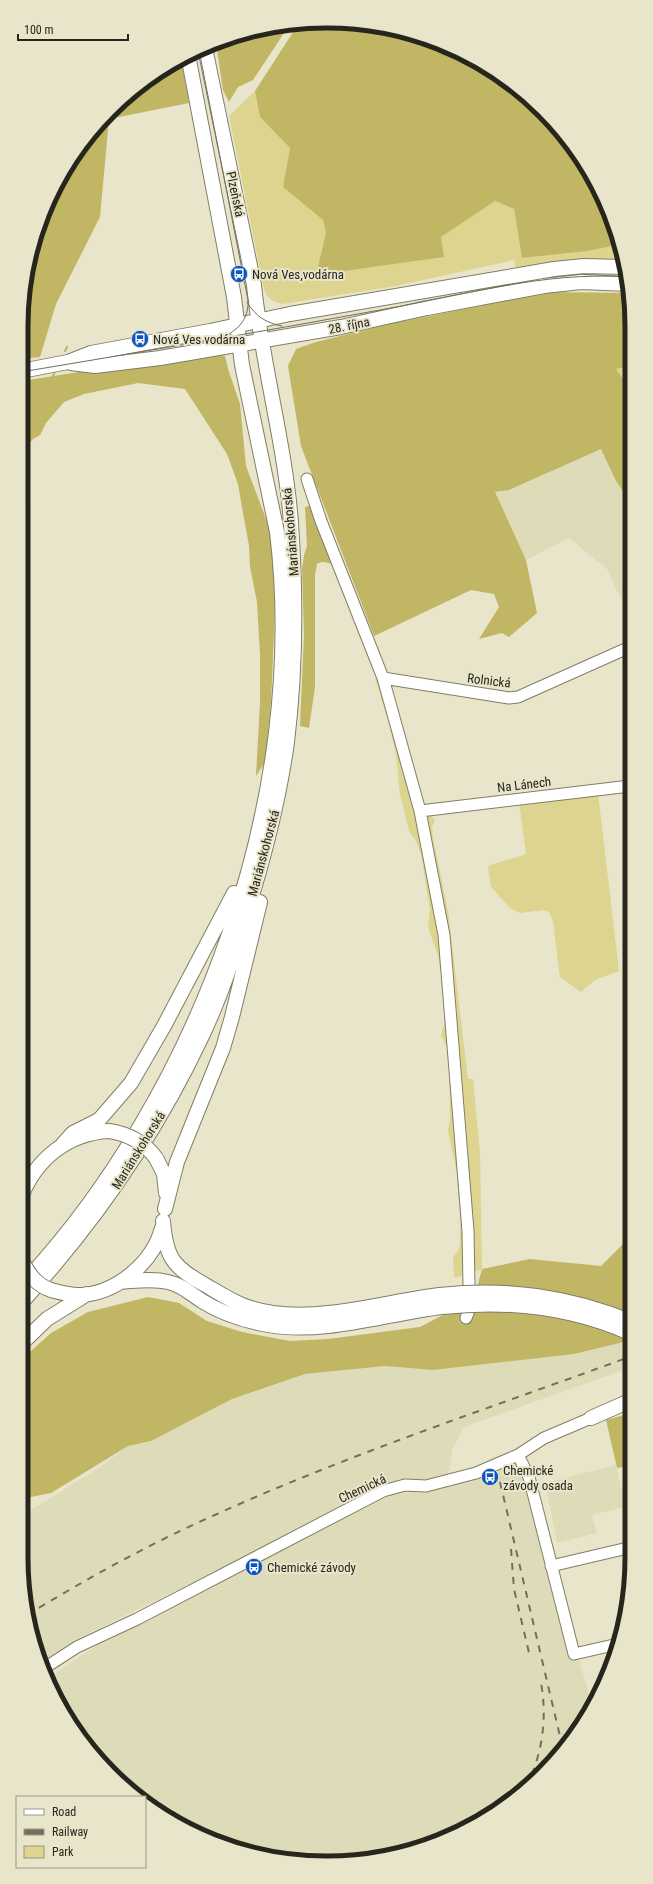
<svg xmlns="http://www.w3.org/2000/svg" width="653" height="1884" viewBox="0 0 653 1884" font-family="'Roboto Condensed',sans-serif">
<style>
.built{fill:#dedbb9}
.green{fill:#dcd48f}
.forest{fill:#c0b663}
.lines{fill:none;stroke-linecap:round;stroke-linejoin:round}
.stream{stroke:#beb461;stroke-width:2}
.minor-casing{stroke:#817e66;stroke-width:13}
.major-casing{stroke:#817e66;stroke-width:16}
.minor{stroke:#fff;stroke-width:11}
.major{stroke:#fff;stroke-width:14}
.tram{stroke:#716f60;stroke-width:1}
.rail{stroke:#716f60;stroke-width:2;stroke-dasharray:7 7;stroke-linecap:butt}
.major-bridge-casing{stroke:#817e66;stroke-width:16;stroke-linecap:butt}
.major-bridge{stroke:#fff;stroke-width:14}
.labels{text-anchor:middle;stroke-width:4;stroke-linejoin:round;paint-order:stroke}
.street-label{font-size:13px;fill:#27261d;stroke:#e8e5cb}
.poi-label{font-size:13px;fill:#27261d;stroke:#e8e5cb;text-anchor:start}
.rim{fill:none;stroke:#27261d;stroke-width:5}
</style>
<rect width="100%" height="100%" fill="#e8e5cb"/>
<path class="built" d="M601 449 615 479 630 503V619L607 569 569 538 526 560 495 493 509 490Z
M632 1340V1367L464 1427 453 1448 448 1475 470 1471 521 1450 526 1457 551 1566 589 1694 596 1693 580 1727 543 1773 496 1811 405 1853 347 1862 287 1860 191 1831 145 1803V1797H137L97 1759 47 1679 137 1618 238 1560 73 1641 41 1662 27 1617 21 1558V1516L99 1468 128 1446 151 1441 232 1399 305 1374 385 1366 433 1370 574 1354Z
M616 1465 626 1507 594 1514 592 1517 597 1533 557 1543 545 1483Z"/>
<path class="green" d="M255 91 260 117 290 148 283 187 323 220 326 233 316 275 443 257 441 237 495 201 514 209 522 258 588 251 617 245 622 262 551 264 516 268 514 260 396 286 282 304C270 301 266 297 263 285L229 116Z
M630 366V389L616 369Z
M375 678 385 683 419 805 435 820 432 827 433 838 448 911 468 1079H473L480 1152 482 1269 454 1278 453 1257 458 1251 460 1243V1219L457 1174 448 1131 450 1120 449 1061 447 1047 441 1035 445 1021 442 978 438 956 428 927 430 910 421 854 416 841 409 831 400 794 396 755 389 724Z
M598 793 619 971 595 980 581 992 560 977 553 921 549 912 544 910 520 913 510 908 491 887 488 866 526 854 519 802Z"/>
<path class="forest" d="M346 22 405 31 479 62 556 125 601 192 617 245 588 251 522 258 514 209 495 201 441 237 444 257 316 275 326 233 323 220 283 187 290 148 260 117 255 91 299 23Z
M290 24 253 80 238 87 229 102 223 90 216 43 228 37Z
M181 59 189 103 109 119 100 217 56 304 40 357 21 359V326L31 248 52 192 84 141 125 97 174 62Z
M549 292 629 293 630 366 616 369 630 389V503L615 479 601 449 509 490 495 492 526 560 537 613 509 637 502 633 479 639 499 607 494 594 471 590 374 636 301 446 288 366 296 349 316 342 389 324Z
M219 354 225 356 228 369 240 404 246 466 272 535 275 609 271 703 265 762 256 776 260 702V654L257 602 250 567 249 546 243 513 238 484 227 454 185 389 138 383 84 394 64 402 46 423 40 435 33 439 21 454V399L28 395 29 380 79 372Z
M313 505 333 564C327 563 323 560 317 564L315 575V687L309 728 300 726 304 635 302 569 304 555 307 546 305 507Z
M631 1236 632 1340 574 1354 433 1370 385 1366 305 1374 232 1399 151 1441 128 1446 51 1493 21 1499V1360L51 1333 88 1312 148 1297 179 1303 207 1321 242 1332 290 1341 328 1339 420 1327 443 1315 450 1314 474 1299 482 1269 530 1259 601 1266Z
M632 1413V1465L617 1468 606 1420Z"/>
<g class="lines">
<path class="stream" d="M65 351 67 347
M21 438 42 404 55 371"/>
<defs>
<path id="minor" d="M307 479 321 521 383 678 420 811 444 935 468 1231 469 1285
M383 678 509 698 518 697 630 647
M420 811 630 786
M466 1318 468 1313
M518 1455 529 1477 574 1654 618 1644
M551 1566 632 1547
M43 1669 77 1647 137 1619 383 1491 405 1485 426 1486 476 1473 518 1455 544 1438 591 1418"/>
<path id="major" d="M71 363 95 366 160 358 341 327 427 308 544 286 581 282 629 284
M21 371 68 362 91 353 210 331 290 314 554 269 584 266 624 267
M63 1144 73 1133 99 1120 131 1083 164 1026 234 893
M156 1158 164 1174 166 1193
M21 1197C36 1159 68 1133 109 1131
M165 1209 177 1162 223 1048 232 1017 260 902
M163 1221C166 1260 174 1267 207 1286 219 1293 230 1300 242 1305 302 1329 379 1302 440 1295
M120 1282C136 1281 152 1278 168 1282 182 1285 191 1294 202 1301 221 1313 246 1321 268 1325 326 1335 384 1314 442 1307
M21 1286C201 1094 309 795 277 532L242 365 234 297 188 55
M51 1290C59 1292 69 1295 78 1295 115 1295 153 1263 162 1228
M21 1303C94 1223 156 1134 202 1036 224 990 239 940 253 892 268 842 280 793 287 742 296 669 296 596 291 523 285 443 262 365 254 285L205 48
M21 1344 47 1319 87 1294
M591 1418 632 1400"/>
</defs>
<use href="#minor" class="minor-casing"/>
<use href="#major" class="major-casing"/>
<use href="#minor" class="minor"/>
<use href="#major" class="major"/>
<path class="tram" d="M199 50 248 300C249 317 240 329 225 336
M247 302C255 316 266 323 282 326
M21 372C141 352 260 332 380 310 461 296 543 271 627 277"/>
<path class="rail" d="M500 1482 563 1749
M511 1549 514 1589 530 1657
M27 1615C88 1578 151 1543 217 1514 352 1453 493 1407 632 1356
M526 1787C543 1754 548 1715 540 1678"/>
<defs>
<path id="major-bridge" d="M109 1131C129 1134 144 1142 156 1158
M23 1263C30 1276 37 1285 51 1290
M440 1295C509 1288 568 1296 632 1322
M442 1307C506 1300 572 1307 632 1334"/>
</defs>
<use href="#major-bridge" class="major-bridge-casing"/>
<use href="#major-bridge" class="major-bridge"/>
</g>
<defs>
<symbol id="bus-disc" viewBox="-11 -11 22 22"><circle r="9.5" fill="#0c55bf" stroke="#e8e5cb"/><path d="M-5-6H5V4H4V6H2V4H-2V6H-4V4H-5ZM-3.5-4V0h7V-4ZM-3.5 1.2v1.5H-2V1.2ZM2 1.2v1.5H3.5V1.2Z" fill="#fff"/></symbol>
</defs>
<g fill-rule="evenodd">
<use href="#bus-disc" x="229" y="264" width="20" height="20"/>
<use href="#bus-disc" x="130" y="329" width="20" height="20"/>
<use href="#bus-disc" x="480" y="1467" width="20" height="20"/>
<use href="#bus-disc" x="244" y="1557" width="20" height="20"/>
</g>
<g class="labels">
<g class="street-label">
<text transform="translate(236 194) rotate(78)" y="5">Plzeňská</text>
<text transform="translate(349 325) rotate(-11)" y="5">28. října</text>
<text transform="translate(290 532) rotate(-95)" y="5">Mariánskohorská</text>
<text transform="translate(489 680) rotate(7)" y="5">Rolnická</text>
<text transform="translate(524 784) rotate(-7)" y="5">Na Lánech</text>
<text transform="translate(263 853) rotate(-75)" y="5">Mariánskohorská</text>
<text transform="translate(138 1150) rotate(-58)" y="5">Mariánskohorská</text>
<text transform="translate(362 1488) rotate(-25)" y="5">Chemická</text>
</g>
<g class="poi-label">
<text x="252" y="279">Nová Ves,vodárna</text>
<text x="153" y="344">Nová Ves vodárna</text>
<text x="503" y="1475">Chemické<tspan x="503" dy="15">závody osada</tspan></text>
<text x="267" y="1572">Chemické závody</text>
</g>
</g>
<path d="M0 0H653V1884H0ZM326 28H327A298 298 0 0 1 625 326V1558A298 298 0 0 1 327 1856H326A298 298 0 0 1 28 1558V326A298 298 0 0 1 326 28Z" fill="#e8e5cb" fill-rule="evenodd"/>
<path class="rim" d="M326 28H327A298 298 0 0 1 625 326V1558A298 298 0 0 1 327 1856H326A298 298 0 0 1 28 1558V326A298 298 0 0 1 326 28Z"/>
<rect x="16" y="1796" width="130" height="72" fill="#e8e5cb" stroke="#9b9985"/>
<rect x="24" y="1809" width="20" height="6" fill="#ffffff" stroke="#9b9985"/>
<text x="52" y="1816" font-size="12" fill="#27261d">Road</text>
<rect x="24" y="1829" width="20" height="6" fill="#716f60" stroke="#9b9985"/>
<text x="52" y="1836" font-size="12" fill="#27261d">Railway</text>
<rect x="24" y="1846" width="20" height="12" fill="#dcd48f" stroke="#9b9985"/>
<text x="52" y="1856" font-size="12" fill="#27261d">Park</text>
<path d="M18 34v6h110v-6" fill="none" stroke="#27261d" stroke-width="2"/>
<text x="24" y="34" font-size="12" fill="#27261d" stroke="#e8e5cb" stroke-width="3" paint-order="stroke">100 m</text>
</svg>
